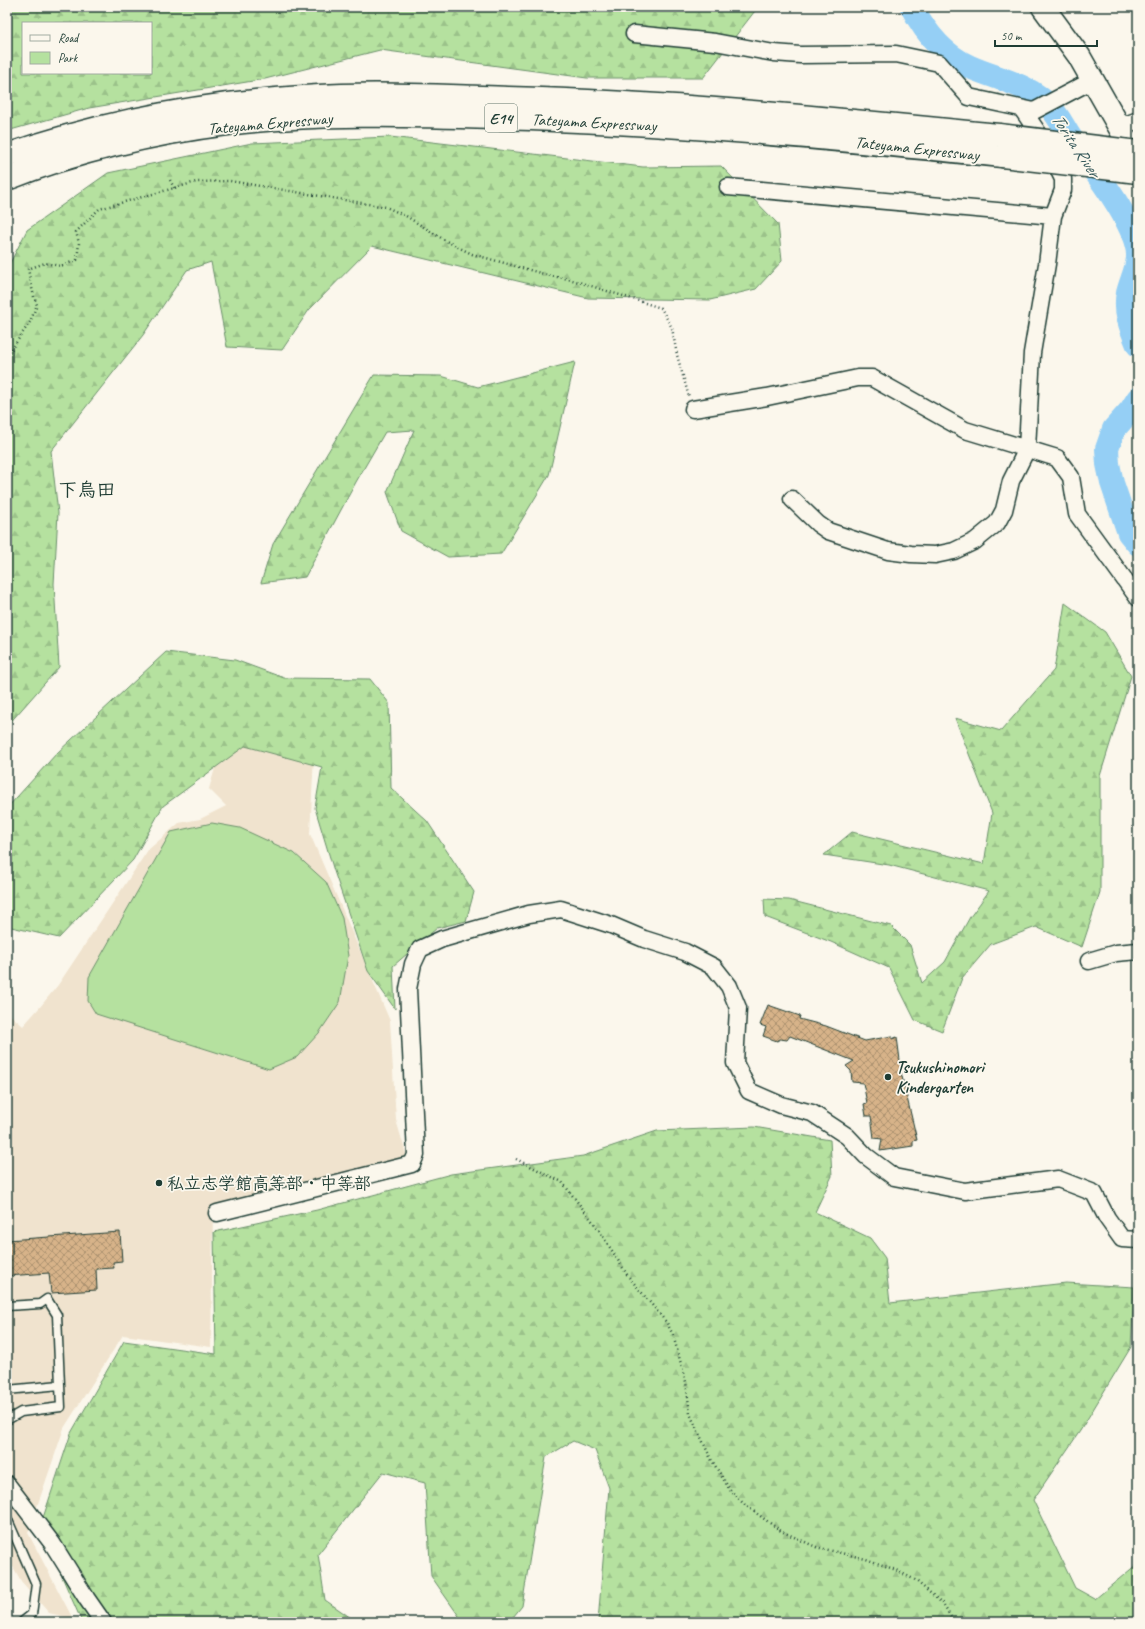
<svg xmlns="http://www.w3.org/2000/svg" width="1145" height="1629" viewBox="0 0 1145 1629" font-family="Caveat,'Klee One',sans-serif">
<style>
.built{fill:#f0e3ce}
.forest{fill:url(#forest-firs);stroke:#6a8f6a;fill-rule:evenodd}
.green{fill:#b5e19f;stroke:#6a8f6a}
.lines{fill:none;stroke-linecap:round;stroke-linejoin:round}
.river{stroke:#95cff5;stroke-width:24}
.building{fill:url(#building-cross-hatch);stroke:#1f3d34}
.lane-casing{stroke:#1f3d34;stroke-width:11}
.street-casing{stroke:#1f3d34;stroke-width:19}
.secondary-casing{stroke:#1f3d34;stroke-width:25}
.highway-casing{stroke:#1f3d34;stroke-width:25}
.path{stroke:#1f3d34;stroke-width:2.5;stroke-dasharray:1 3;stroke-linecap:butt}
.lane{stroke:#fbf7ec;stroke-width:8}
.street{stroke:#fbf7ec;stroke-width:16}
.secondary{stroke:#fbf7ec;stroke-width:22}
.highway{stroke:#fbf7ec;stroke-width:22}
.highway-bridge-casing{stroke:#1f3d34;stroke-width:25;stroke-linecap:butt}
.highway-bridge{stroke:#fbf7ec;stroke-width:22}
.poi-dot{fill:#1f3d34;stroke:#fbf7ec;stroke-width:1.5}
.labels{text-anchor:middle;stroke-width:3.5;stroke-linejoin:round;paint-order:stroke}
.shield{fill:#fbf7ec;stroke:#61756b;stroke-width:1}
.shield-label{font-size:16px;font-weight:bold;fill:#1f3d34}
.street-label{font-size:17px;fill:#1f3d34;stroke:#fbf7ec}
.poi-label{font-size:17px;font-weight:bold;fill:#1f3d34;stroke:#fbf7ec;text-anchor:start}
.water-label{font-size:18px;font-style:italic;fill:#375a5b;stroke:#fbf7ec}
.quarter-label{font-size:19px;font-weight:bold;fill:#1f3d34;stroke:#fbf7ec}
</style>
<defs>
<pattern id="forest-firs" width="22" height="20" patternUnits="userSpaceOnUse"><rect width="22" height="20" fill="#b5e19f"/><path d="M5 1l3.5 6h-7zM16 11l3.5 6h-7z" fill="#9bc28a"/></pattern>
<pattern id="building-cross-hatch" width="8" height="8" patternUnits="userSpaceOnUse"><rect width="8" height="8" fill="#d7b389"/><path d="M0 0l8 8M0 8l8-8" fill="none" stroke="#ae9371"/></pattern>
</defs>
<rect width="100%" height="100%" fill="#fbf7ec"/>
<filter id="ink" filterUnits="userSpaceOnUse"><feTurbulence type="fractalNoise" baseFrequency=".025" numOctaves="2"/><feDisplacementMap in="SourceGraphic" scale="8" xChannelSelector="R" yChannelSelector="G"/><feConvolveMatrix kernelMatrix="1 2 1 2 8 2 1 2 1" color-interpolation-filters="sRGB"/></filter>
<g filter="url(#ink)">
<path class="built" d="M225 734 314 756 310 834 390 1021 396 1120 407 1157 213 1209 211 1347 123 1335 64 1428 28 1533 73 1619 49 1613 21 1581 7 1556V1012L23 1026 40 1007 58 985 148 850 179 823 200 819 226 806 209 789Z"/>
<path class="forest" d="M7 7H758L703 78H587L380 50 265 79 89 108 7 131ZM23 23H151V73H23Z
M390 137 643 167 721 166 778 224 782 261 756 289 710 300 588 298 372 246 309 310 282 350 227 347 211 262 187 270 143 335 51 451 58 513 54 584 59 667 7 726V334L9 330 7 325V269L27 230 108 173 252 143Z
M575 362 549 475 501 554 448 557 401 531 387 492 414 430 385 432 356 482 305 577 261 583 273 544 374 375 441 376 478 387Z
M1065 603 1105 632 1131 676 1100 776V892L1082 947 1036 927 991 944 962 978 942 1031 915 1020 889 968 831 942 765 917 764 899 789 900 891 926 910 945 922 983 945 962 970 917 989 891 889 865 824 855 852 832 984 864 992 813 955 718 1001 731 1054 670Z
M166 652 235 660 284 678 370 679 389 703 391 788 427 821 474 892 466 921 437 928 393 966 395 1009 368 971 334 871 315 808 322 767 245 746 163 806 133 860 59 938 7 926V808L57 753Z
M754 1127 830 1140 832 1176 815 1212 870 1238 885 1258 890 1303 1066 1283 1134 1287 1131 1347 1080 1431 1033 1500 1075 1588 1095 1599 1136 1565 1138 1559V1622H598L609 1488 595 1450 573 1441 546 1457 522 1606 509 1622H466L461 1619 431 1576 425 1483 383 1472 318 1554 325 1600 357 1622H82L40 1527 71 1433 124 1341 216 1354 214 1232 317 1210 451 1174 583 1156 657 1131Z"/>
<path class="green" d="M212 823 240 828 294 853 326 882 342 918 348 956 340 1002 319 1033 297 1057 269 1069 96 1014 88 1001 89 977 171 832Z"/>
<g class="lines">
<path class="river" d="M912 7C925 32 943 55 970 67 997 79 1029 84 1050 107 1058 115 1064 128 1070 137 1089 164 1140 226 1138 258 1137 269 1131 281 1128 293 1124 311 1131 328 1138 345
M1138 399 1131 410 1114 429 1107 449 1108 464 1112 483 1129 533 1138 544"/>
</g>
<path class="building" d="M768 1005 800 1016 799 1019 826 1026 865 1041 892 1036V1039L897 1037 901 1068H900L917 1140 913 1141V1146L880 1151 882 1139 874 1138 871 1116H866L864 1104 867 1103 863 1083 852 1082 851 1071 846 1066 854 1061 790 1036 787 1040 780 1039 777 1041 763 1036 766 1027 760 1025Z
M120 1232 122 1261 113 1262 114 1268 96 1269 97 1290 51 1293 49 1273 7 1276V1240Z"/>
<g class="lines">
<defs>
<path id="lane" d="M7 1306 40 1304 47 1299 57 1315 60 1385 7 1390
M7 1420 21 1412 61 1407 60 1385
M7 1518 36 1584 32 1614 22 1622"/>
<path id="street" d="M634 34 715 42 774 53 800 55 896 54 939 63 969 97 1034 111 1093 80
M1120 127 1138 120
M728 187 1053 216
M693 409 767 397 858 378H872L965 430 1057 458 1071 477 1077 514 1138 598
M792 499 818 524 828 531 888 551 911 554 935 555 954 551 975 541 997 523 1004 510 1011 481 1027 449 1032 353 1047 264 1053 216 1063 190V179L1047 146 1022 109
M1089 961 1116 953 1138 951
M217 1213 412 1164 416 1155 408 989 413 964 420 949 442 939 529 914 561 909 611 925 644 939 685 952 714 967 729 986 738 1008 735 1063 749 1091 781 1105 812 1113 847 1136 866 1156 894 1177 965 1191 1058 1179 1094 1193 1107 1218 1122 1239 1138 1240
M7 1484 52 1543 87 1599 103 1622"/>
<path id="secondary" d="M1043 7 1079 56 1138 160"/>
<path id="highway" d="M7 155C116 117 227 99 342 95 397 93 453 96 508 98 672 102 836 119 999 135
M7 179C74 152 155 133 227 124 315 113 405 115 494 118 664 122 833 139 1002 156"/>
</defs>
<use href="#lane" class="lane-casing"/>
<use href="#street" class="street-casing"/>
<use href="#secondary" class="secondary-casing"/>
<use href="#highway" class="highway-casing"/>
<path class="path" d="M170 180 174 188
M7 356 30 322 37 305 34 297 28 269 45 263 61 266 77 260 79 243 76 232 99 209 196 182 230 181 386 207 406 216 446 241 472 254 551 276 569 279 661 308 672 328 677 355 689 397
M516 1159 562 1182 597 1227 628 1276 667 1323 673 1335 686 1382 690 1414 711 1459 730 1490 745 1505 781 1531 816 1547 866 1559 896 1570 915 1580 942 1603 954 1622"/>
<use href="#lane" class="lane"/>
<use href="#street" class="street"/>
<use href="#secondary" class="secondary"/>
<use href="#highway" class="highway"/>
<defs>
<path id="highway-bridge" d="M999 135 1138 152
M1002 156 1138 172"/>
</defs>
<use href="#highway-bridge" class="highway-bridge-casing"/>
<use href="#highway-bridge" class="highway-bridge"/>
</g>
</g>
<g class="poi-dot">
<circle cx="888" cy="1077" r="4"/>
<circle cx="159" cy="1183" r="4"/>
</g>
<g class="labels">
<rect class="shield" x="485" y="104" width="32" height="28" rx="3"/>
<g class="shield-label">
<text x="501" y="124">E14</text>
</g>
<g class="street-label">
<text transform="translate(594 122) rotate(3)" y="6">Tateyama Expressway</text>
<text transform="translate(270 123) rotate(-5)" y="6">Tateyama Expressway</text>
<text transform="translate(917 148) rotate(6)" y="6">Tateyama Expressway</text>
</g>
<g class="poi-label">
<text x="896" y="1073">Tsukushinomori<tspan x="896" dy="20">Kindergarten</tspan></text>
<text x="167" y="1189">私立志学館高等部・中等部</text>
</g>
<g class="water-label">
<text transform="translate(1076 145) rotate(56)" y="6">Torita River</text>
</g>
<g class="quarter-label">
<text x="87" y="496">下烏田</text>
</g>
</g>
<rect width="1145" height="1629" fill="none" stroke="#fbf7ec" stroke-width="24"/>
<rect x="12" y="12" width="1121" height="1605" fill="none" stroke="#1f3d34" stroke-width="1.5" filter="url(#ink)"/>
<rect x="22" y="22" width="130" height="52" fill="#fbf7ec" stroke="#a3ada2"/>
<rect x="30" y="35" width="20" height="6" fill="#fbf7ec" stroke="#a3ada2"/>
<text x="58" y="42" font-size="12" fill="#1f3d34">Road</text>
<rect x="30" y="52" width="20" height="12" fill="#b5e19f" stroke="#a3ada2"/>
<text x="58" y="62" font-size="12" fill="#1f3d34">Park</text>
<path d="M995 40v6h102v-6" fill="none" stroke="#1f3d34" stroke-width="2"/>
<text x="1001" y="40" font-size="12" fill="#1f3d34" stroke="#fbf7ec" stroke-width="3" paint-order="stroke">50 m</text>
</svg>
